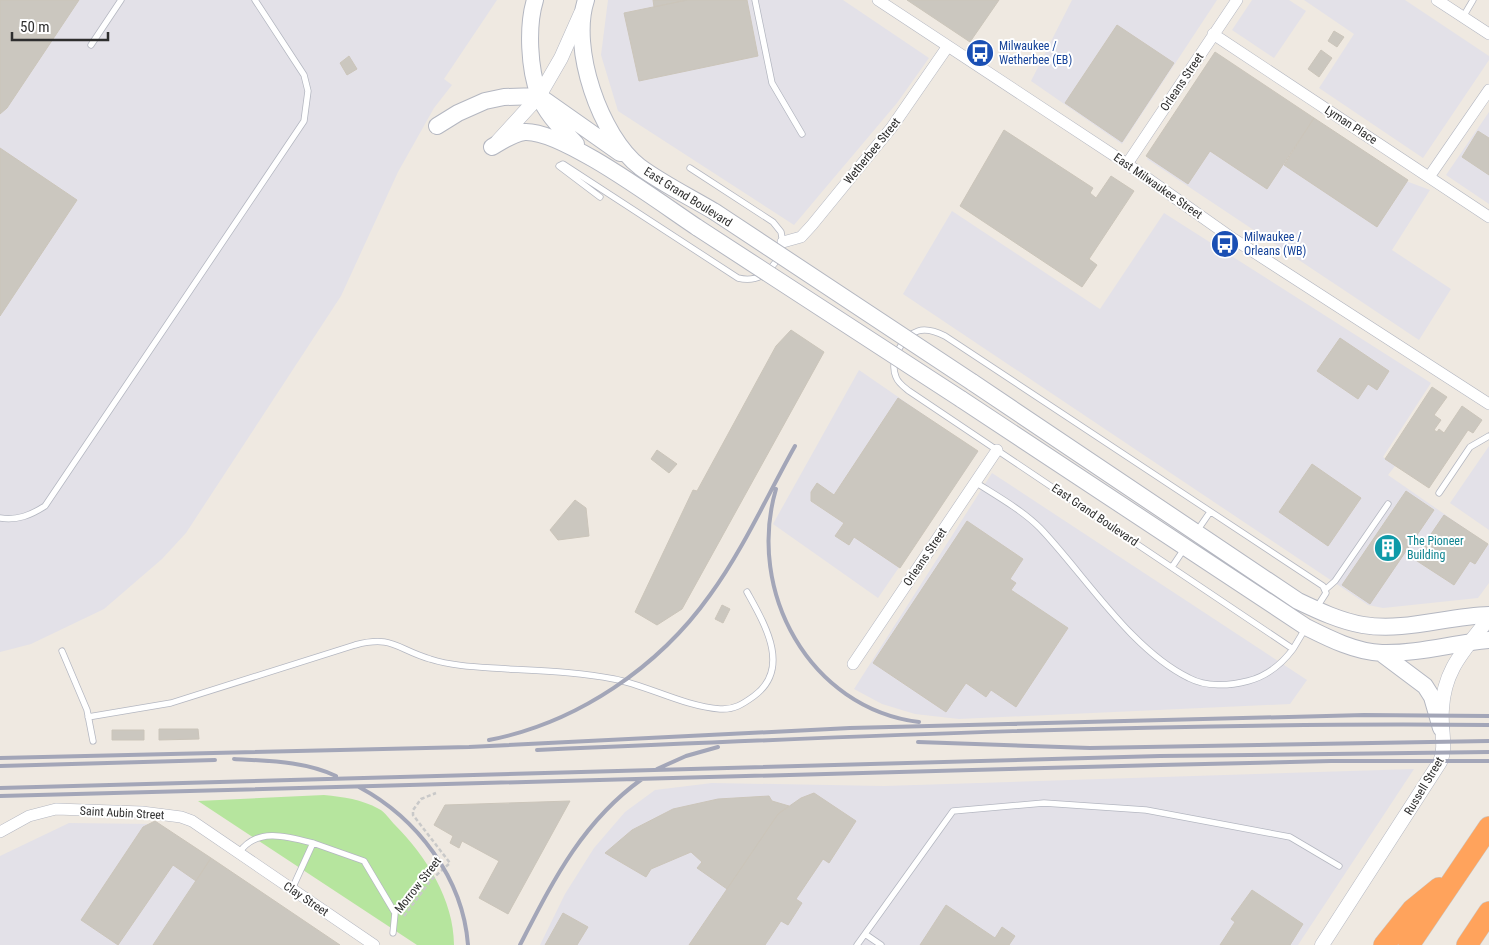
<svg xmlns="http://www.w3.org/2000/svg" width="1489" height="945" viewBox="0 0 1489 945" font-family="'Roboto Condensed',sans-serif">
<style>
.industrial{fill:#e3e1e8}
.green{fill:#b6e59e}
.building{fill:#cbc7bf;stroke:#cbc5ba}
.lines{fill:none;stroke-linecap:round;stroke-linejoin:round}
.service-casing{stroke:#b4b7c1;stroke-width:7}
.minor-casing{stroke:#b4b7c1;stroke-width:12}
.tertiary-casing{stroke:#b4b7c1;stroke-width:15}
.secondary-casing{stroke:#b4b7c1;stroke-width:18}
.motorway-casing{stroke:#c9c9c9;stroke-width:22}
.path{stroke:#c9c9c9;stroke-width:2.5;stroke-dasharray:4 2.5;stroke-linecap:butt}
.service{stroke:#fff;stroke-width:5.5}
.minor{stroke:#fff;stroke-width:11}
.tertiary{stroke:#fff;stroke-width:14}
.secondary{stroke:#fff;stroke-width:16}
.motorway{stroke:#ffa35c;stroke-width:21}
.rail{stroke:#a3a6b8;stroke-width:4}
.secondary-bridge-casing{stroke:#b4b7c1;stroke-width:18;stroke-linecap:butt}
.secondary-bridge{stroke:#fff;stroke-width:16}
.labels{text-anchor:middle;stroke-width:4;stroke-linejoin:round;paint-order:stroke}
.transit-label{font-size:12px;fill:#164399;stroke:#fff;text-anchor:start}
.street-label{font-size:12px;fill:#2e2e2e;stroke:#fff}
.culture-label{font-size:12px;fill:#0d838f;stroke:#fff;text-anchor:start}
</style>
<rect width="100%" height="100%" fill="#efe9e1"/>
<path class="industrial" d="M0 0H497L444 79 452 85 434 108 398 172 341 296 186 533 162 559 104 609 31 644 0 652Z
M608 0H843L929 58 897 103 794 225 618 111 601 55Z
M1072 0H1217L1122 144 1031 81Z
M1252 0H1289L1306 11 1274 58 1232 30Z
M1304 0H1405L1489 56V60L1423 158 1319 88 1354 34Z
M1216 53 1406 181 1430 190 1392 250 1451 289 1419 340 1147 159Z
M1489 112V204L1446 175Z
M952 211 1100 309 1164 213 1431 383 1383 457 1395 466 1388 475 1489 545V583L1478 598 1383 608 1368 605 903 294Z
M859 370 978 452 878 598 773 524Z
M1489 446V530L1450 503Z
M992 473 1307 680 1290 704 959 719 915 714 882 704 854 689Z
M1414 769 1298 945H540L565 894 594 848 625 812 655 790 712 783 884 786Z
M69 823 153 824 336 945H0V856Z"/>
<path class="green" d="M324 795C344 797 361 799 379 809 385 812 390 820 395 825 426 856 454 900 454 945H417L198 801Z"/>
<path class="building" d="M0 0H79L7 108 0 114Z
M653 0H687L654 7Z
M687 0H747L758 56 639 81 624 13Z
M907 0H999L970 42Z
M1117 25 1174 63 1122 142 1065 103Z
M1334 31 1344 37 1337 47 1328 41Z
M1321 50 1332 58 1319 77 1308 69Z
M1215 52 1314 118 1267 189 1210 151 1188 184 1146 156Z
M349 56 357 69 347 75 340 63Z
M1314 118 1408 180 1377 227 1284 165Z
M1004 130 1093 188 1090 193 1096 198 1111 176 1134 191 1089 259 1097 265 1082 287 960 206Z
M1478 131 1489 138V175L1462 157Z
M0 148 77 200 0 316Z
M791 330 824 352 682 609 657 625 635 612 693 490 697 491 776 346Z
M1340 338 1389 371 1377 390 1368 384 1358 399 1317 371Z
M1432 387 1447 397 1434 415 1441 420 1434 430 1437 432 1439 429 1444 433 1462 406 1482 420 1473 433 1468 430 1429 488 1385 459Z
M898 398 978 451 900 568 854 537 849 545 835 536 844 523 811 501V492L817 483 834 495Z
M657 450 677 464 669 473 651 459Z
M1312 464 1361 498 1328 546 1279 512Z
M1406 491 1434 510 1370 604 1342 585Z
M575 500 586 508 589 536 558 540 550 530Z
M1444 515 1488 544 1475 564 1470 561 1454 585 1414 559Z
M967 521 1023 559 1010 579 1016 583 1011 590 1068 628 1016 707 991 690 986 697 966 683 946 712 873 663Z
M722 605 730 609 723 623 715 619Z
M159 729H198L199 739 159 740Z
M112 730H144V740H112Z
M814 793 856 821 829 863 823 859 796 899 802 903 788 925 781 921 765 945H689L778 814 801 798Z
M769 796 772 801 789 806 778 814 727 889 697 868 702 862 691 852 651 869 646 877 605 853 632 830 673 809 718 799Z
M570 801 508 914 479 898 499 861 462 841 459 848 450 843 453 836 434 825 445 805Z
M155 821 211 858 196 881 173 865 118 945 81 920 143 827Z
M211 858 340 945H153Z
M1252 890 1303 924 1290 945H1220L1235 922 1231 919Z
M946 905 995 938 1002 927 1015 936 1009 945H920Z
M563 913 588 927 577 945H545Z"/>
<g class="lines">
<defs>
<path id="service" d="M755 0 772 83 802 134
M1463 17 1473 0
M91 45 121 0
M690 168 773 222 781 232 783 243
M600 197 559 166 563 164 738 278C757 283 769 273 779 257
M975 482C997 496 1022 510 1040 528 1084 574 1131 650 1189 678 1206 687 1229 686 1248 681 1267 676 1281 665 1293 649
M1439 493 1470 447 1489 436
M0 518C17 521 31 515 45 506L304 121 308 91 304 75 255 0
M1197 531 1210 512
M1172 567 1184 549
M1326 589 1335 581 1388 504
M1305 629 1293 649 909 391C904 387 898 383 896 377 889 361 902 336 918 331 927 328 937 332 945 336L1323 586 1326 593 1317 607
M62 651 87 710 93 741
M88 717 171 703 355 645C393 635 396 649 430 659 455 667 482 667 508 669 544 671 579 672 614 679 649 686 683 706 720 709 734 710 743 704 754 696 792 668 764 623 747 592
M239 853C256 827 287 836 313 843
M292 889 313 843 364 861 395 913 393 933
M865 934 881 945
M857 945 953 811 1044 803 1146 810 1290 837 1339 866"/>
<path id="minor" d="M878 0 1127 164 1229 236 1489 404
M1437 0 1489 34
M1213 34 1489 217
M1127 164 1237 0
M1429 177 1489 90
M783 242 801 237 812 225 892 127 948 46
M853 664 997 450
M0 832 29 816 56 809 142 812 181 817 192 821 374 945"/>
<path id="tertiary" d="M498 141 539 96 561 58 581 13
M1322 945 1440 762C1447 747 1440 726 1442 709 1444 668 1466 649 1489 618"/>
<path id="secondary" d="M535 0C527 26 529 69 539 95 545 113 563 130 576 144
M586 0C570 48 600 136 640 167 663 184 690 197 715 212
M437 126 458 113 485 101 504 97 539 96 620 153
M492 147C502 141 512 134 524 132 562 129 663 205 698 228
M972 382 1298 601C1319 611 1340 621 1363 625 1405 632 1447 616 1489 615
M961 399 1306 627C1330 639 1356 652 1382 653 1418 654 1454 643 1489 640
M1381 653 1425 686 1432 697 1441 728"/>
<path id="motorway" d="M1384 945 1412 910 1439 888
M1409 945 1489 827
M1467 945 1489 912"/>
</defs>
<use href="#service" class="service-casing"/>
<use href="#minor" class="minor-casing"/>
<use href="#tertiary" class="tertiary-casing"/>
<use href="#secondary" class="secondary-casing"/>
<use href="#motorway" class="motorway-casing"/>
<path class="path" d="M404 916 431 880 450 863 413 815V810L421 799 436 793"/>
<use href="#service" class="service"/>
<use href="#minor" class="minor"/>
<use href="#tertiary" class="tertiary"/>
<use href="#secondary" class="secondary"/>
<use href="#motorway" class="motorway"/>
<path class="rail" d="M776 489C746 591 809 708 919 722
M489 740C577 723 659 667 710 595 743 550 768 494 795 446
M918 742 1090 748 1489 741
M537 750C854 736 1172 722 1489 725
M0 758 469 747 850 728 1364 715 1489 716
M234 759C268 761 305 761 336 776
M0 766 215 760
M657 769 686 756 718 747
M359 787C417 818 463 878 468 945
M0 788 1160 756 1489 752
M0 796 1160 765 1331 761H1489
M520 945C553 881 582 822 642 779"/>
<defs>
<path id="secondary-bridge" d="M715 212 972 382
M698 228 961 399"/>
</defs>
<use href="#secondary-bridge" class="secondary-bridge-casing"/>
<use href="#secondary-bridge" class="secondary-bridge"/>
</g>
<defs>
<symbol id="bus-disc" viewBox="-11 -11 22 22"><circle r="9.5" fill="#1a4fb4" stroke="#fff"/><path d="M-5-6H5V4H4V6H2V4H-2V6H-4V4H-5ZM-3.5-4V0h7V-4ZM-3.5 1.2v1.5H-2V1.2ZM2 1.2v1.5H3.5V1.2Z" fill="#fff"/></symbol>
<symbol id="building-disc" viewBox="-11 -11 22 22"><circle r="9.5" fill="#0f9aa8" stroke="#fff"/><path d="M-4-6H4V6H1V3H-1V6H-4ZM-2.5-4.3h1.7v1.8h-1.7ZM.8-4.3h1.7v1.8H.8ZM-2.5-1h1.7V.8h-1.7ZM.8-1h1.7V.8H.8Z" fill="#fff"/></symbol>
</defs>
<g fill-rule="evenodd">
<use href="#bus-disc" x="964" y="37" width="32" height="32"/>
<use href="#bus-disc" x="1209" y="228" width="32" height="32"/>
<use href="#building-disc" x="1372" y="532" width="32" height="32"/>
</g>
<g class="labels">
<g class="transit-label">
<text x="999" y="50">Milwaukee /<tspan x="999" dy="14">Wetherbee (EB)</tspan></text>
<text x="1244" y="241">Milwaukee /<tspan x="1244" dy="14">Orleans (WB)</tspan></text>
</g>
<g class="street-label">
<text transform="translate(1182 82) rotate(-56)" y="4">Orleans Street</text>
<text transform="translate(1351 125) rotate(33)" y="4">Lyman Place</text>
<text transform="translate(872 151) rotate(-51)" y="4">Wetherbee Street</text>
<text transform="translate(1158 186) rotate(35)" y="4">East Milwaukee Street</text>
<text transform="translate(688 197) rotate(32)" y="4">East Grand Boulevard</text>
<text transform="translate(1095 515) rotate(34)" y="4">East Grand Boulevard</text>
<text transform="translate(925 557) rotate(-56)" y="4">Orleans Street</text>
<text transform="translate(1424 786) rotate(-59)" y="4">Russell Street</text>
<text transform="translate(122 813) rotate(3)" y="4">Saint Aubin Street</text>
<text transform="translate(418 885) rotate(-52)" y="4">Morrow Street</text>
<text transform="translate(306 899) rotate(34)" y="4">Clay Street</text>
</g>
<g class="culture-label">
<text x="1407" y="545">The Pioneer<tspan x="1407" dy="14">Building</tspan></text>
</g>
</g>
<path d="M12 32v8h96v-8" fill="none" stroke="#2e2e2e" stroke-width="2.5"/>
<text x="20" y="32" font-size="15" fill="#2e2e2e" stroke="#ffffff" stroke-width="4" paint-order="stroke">50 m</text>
</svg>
